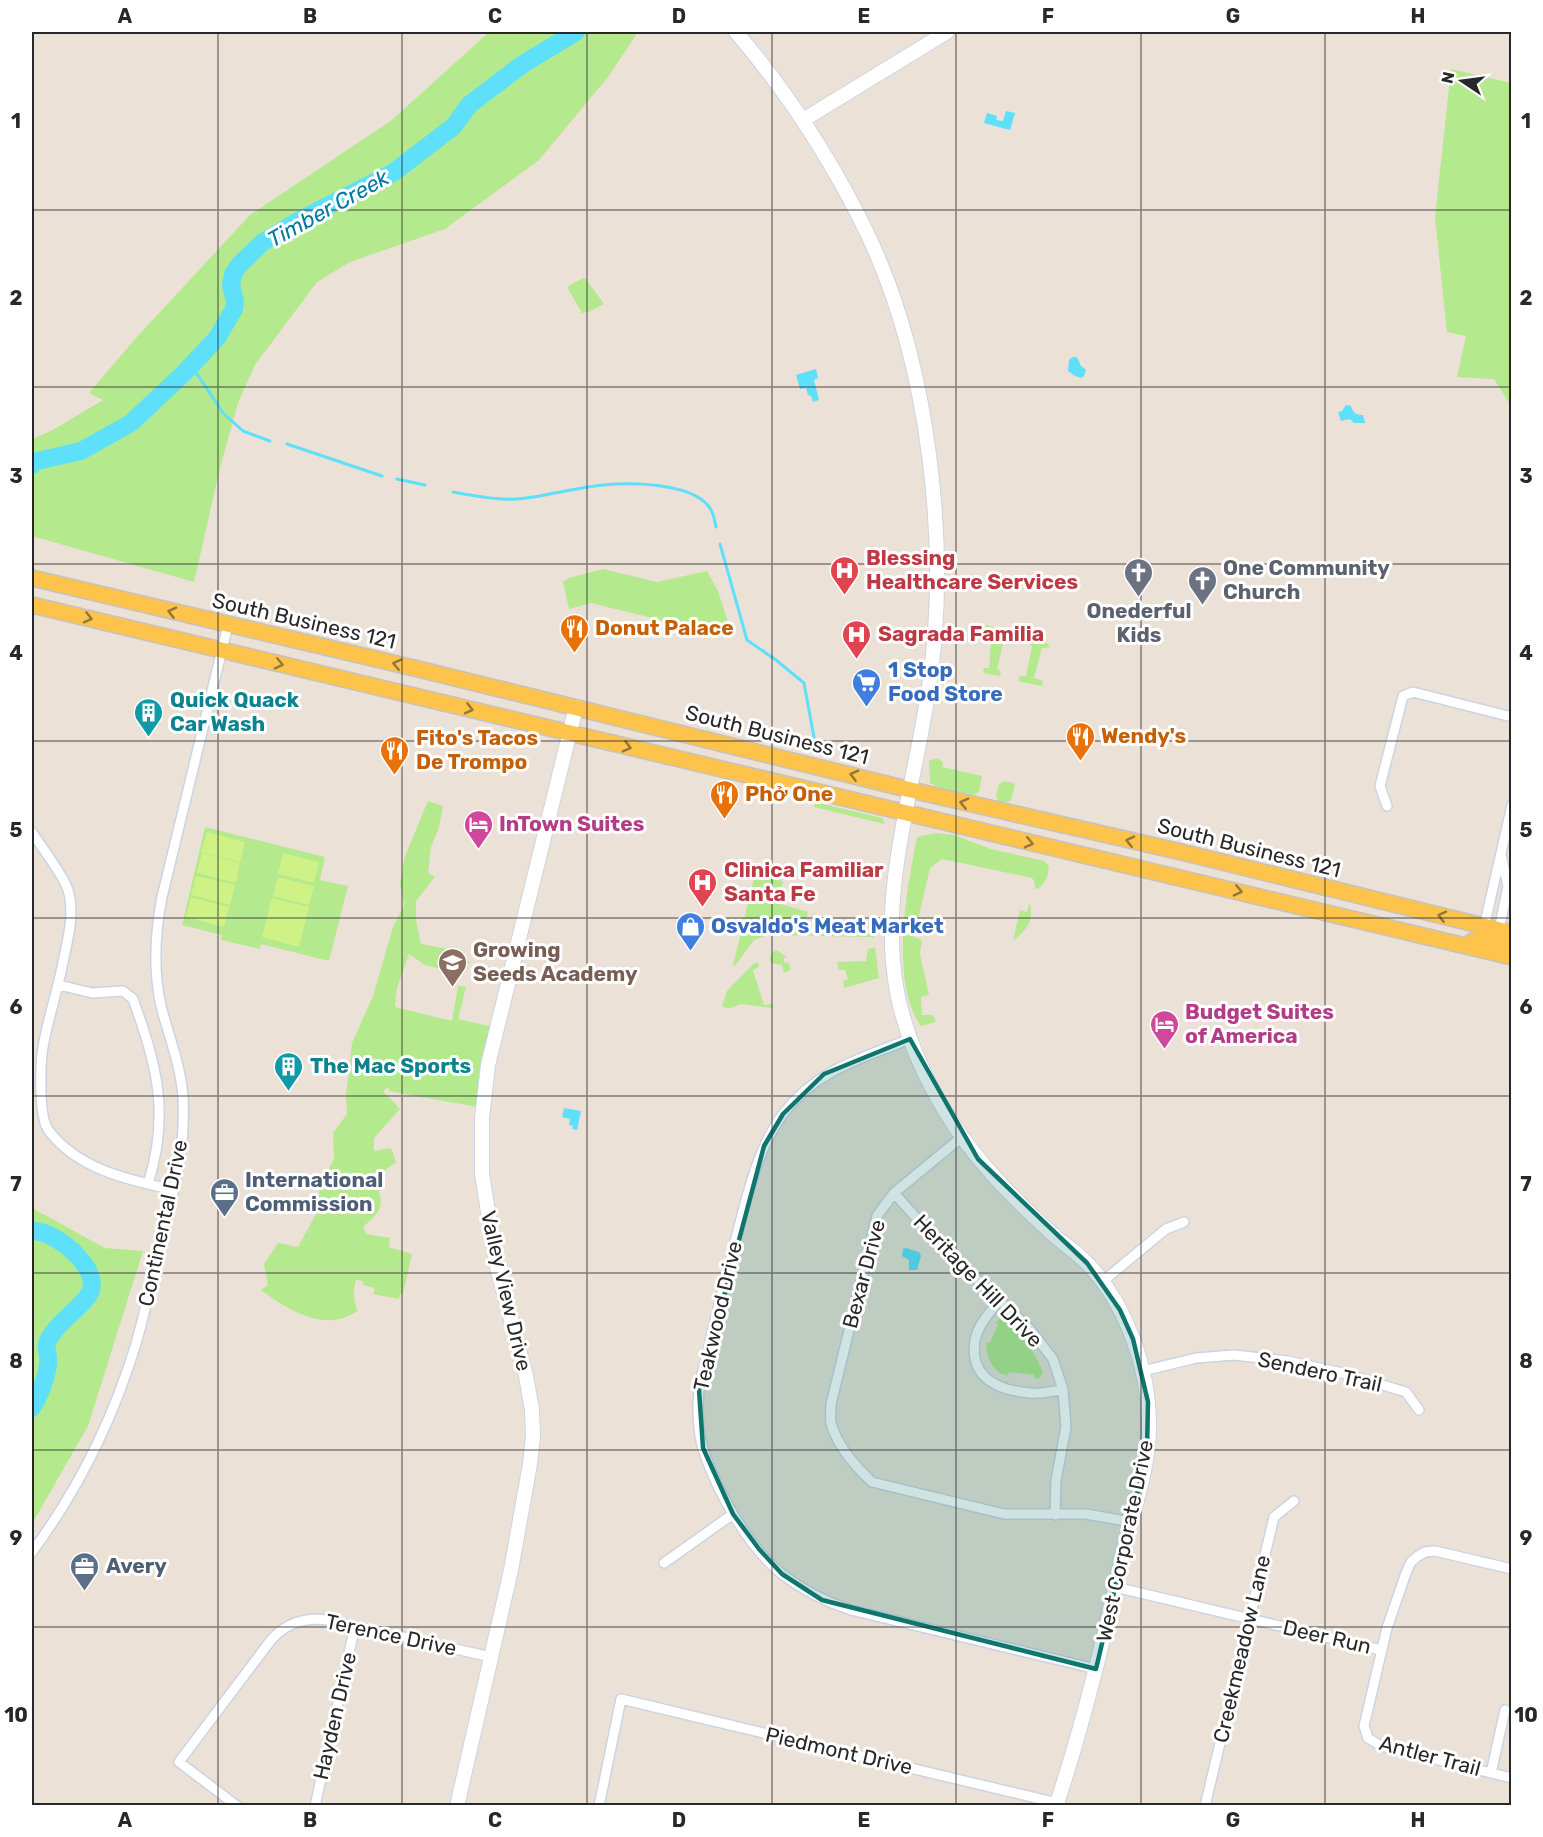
<svg xmlns="http://www.w3.org/2000/svg" width="1543" height="1837" viewBox="0 0 1543 1837" font-family="Rubik,sans-serif">
<style>
.green{fill:#b5e98d}
.pitch{fill:#cff287}
.water{fill:#5edffa}
.lines{fill:none;stroke-linecap:round;stroke-linejoin:round}
.stream{stroke:#5edffa;stroke-width:3}
.river{stroke:#5edffa;stroke-width:18}
.street-casing{stroke:#ccd3e3;stroke-width:12}
.secondary-casing{stroke:#ccd3e3;stroke-width:16}
.primary-casing{stroke:#c3c3c3;stroke-width:18}
.street{stroke:#fff;stroke-width:9}
.secondary{stroke:#fff;stroke-width:14}
.primary{stroke:#fec34a;stroke-width:15}
.oneway{stroke:#937639}
.marked{fill:#0f766e;fill-opacity:0.2;stroke:#0f766e;stroke-width:4.5;stroke-linejoin:round}
.grid{fill:none;stroke:#282828;stroke-width:1.5;stroke-opacity:0.55}
.labels{text-anchor:middle;stroke-width:6;stroke-linejoin:round;paint-order:stroke}
.health-label{font-size:21px;font-weight:bold;fill:#be3a42;stroke:#fff;text-anchor:start}
.worship-label{font-size:21px;font-weight:bold;fill:#5b616d;stroke:#fff;text-anchor:start}
.street-label{font-size:21px;fill:#282828;stroke:#fff}
.food-label{font-size:21px;font-weight:bold;fill:#c56008;stroke:#fff;text-anchor:start}
.shop-label{font-size:21px;font-weight:bold;fill:#366cbe;stroke:#fff;text-anchor:start}
.culture-label{font-size:21px;font-weight:bold;fill:#0d838f;stroke:#fff;text-anchor:start}
.hotel-label{font-size:21px;font-weight:bold;fill:#b23c85;stroke:#fff;text-anchor:start}
.education-label{font-size:21px;font-weight:bold;fill:#785e54;stroke:#fff;text-anchor:start}
.service-label{font-size:21px;font-weight:bold;fill:#4e5e75;stroke:#fff;text-anchor:start}
.water-label{font-size:22px;font-style:italic;fill:#007aa3;stroke:#fff}
.neatline{fill:none;stroke:#282828;stroke-width:2}
.grid-label{font-size:20px;text-anchor:middle;font-weight:bold;fill:#282828}
</style>
<rect width="100%" height="100%" fill="#ece1d7"/>
<path class="green" d="M489 32H638L608 77 539 160 445 229 350 262 317 282 255 365 238 403 220 468 194 582 32 536V439L51 431 103 400 89 393 135 339 250 215 392 120Z
M1451 69 1511 83V406L1494 379 1457 377 1466 336 1447 332 1435 217Z
M583 278 586 279 604 304 589 312 582 313 567 287Z
M603 569 657 582 707 571 718 591 732 634 726 636 591 603 569 609 563 582 569 578Z
M986 625 1013 632 1014 634 1013 636 1005 635 997 669 1001 671 1000 676 983 673 984 668H989L992 632 984 629Z
M1028 636 1045 641 1050 647 1042 648 1034 678 1043 681 1042 686 1018 681 1020 676H1026L1032 646 1027 642 1026 638Z
M938 758 943 763V767L982 776 979 792 973 795 937 787 930 783 929 761Z
M1004 781 1013 783 1015 785 1011 800 1006 803 998 801 996 796 999 784Z
M428 801 443 806 439 827 431 847 428 873 435 877 416 901V920L421 944 459 951 470 963 455 972 425 965 409 954 397 988 395 1007 452 1021 458 986 466 987 458 1019 489 1026 490 1030 477 1107 389 1091V1087L383 1091 400 1109 374 1138V1151L391 1148 396 1162 375 1178C384 1205 384 1209 363 1227L366 1234 390 1238 389 1247 412 1254 403 1294H400L399 1299 373 1294 375 1288 363 1285V1281L356 1280C353 1290 353 1302 358 1311 353 1313 346 1318 340 1319 313 1325 282 1306 261 1290L268 1285 264 1264 278 1243 298 1247 316 1214 320 1186 334 1159 333 1133 347 1114 346 1095 352 1043 373 996 393 927 404 905 400 883 405 856Z
M815 802 882 818 885 824 814 807Z
M205 827 325 857 320 880 348 886 329 961 261 944 260 949 221 940 222 935 182 925Z
M935 833 954 835 991 849 1044 861 1049 866C1048 876 1046 883 1038 889L1035 888 1034 881 1032 878 942 859 930 868 914 937 922 940 920 954 929 995 921 997 922 1015H933L936 1022 921 1026C889 981 907 888 917 837Z
M755 874 783 881 777 903 808 912 806 921 810 922 808 934 874 933V937L768 935 754 940 735 966 733 965Z
M1029 903C1036 919 1025 932 1013 941L1020 910 1027 912Z
M875 947 879 978 844 988 843 981 848 979 845 970H839L837 962 866 961 868 949Z
M776 950 787 957 784 958V963L788 962 791 970 784 973 782 965 771 963C769 956 770 954 776 950Z
M758 962 759 967 753 970 764 1005 772 1004 773 1008 741 1004 728 1009 722 1006 727 991 753 964Z
M32 1208 105 1248 143 1251 88 1426 32 1524Z
M999 1319C1017 1322 1037 1356 1043 1372L1040 1378 1035 1379 1034 1375 1009 1372 1007 1376C993 1372 986 1357 986 1343L990 1342 998 1325 995 1323Z"/>
<path class="pitch" d="M207 832 245 842 240 862 201 852Z
M202 853 240 863 236 883 197 873Z
M283 853 319 862 314 883 278 874Z
M196 876 235 885 230 905 191 895Z
M278 877 314 886 309 905 273 896Z
M191 897 229 907 224 927 186 917Z
M272 898 309 907 299 947 262 937Z"/>
<path class="water" d="M1006 111 1015 113 1010 130 984 123 987 113 997 116 996 120 1003 121Z
M1073 357H1077L1081 366 1086 370 1084 376 1082 378 1075 376 1068 371 1069 360Z
M816 369 818 378 814 380 819 400 813 402 811 396 808 395 806 388 800 389 796 375Z
M1346 405 1351 406C1353 413 1356 415 1363 415L1365 423H1354L1350 419 1341 421 1338 412 1342 411Z
M564 1108 581 1111 577 1130 572 1129 573 1126 569 1125 570 1119 562 1117Z
M906 1248 919 1252 921 1256 917 1270H909V1260L902 1256 903 1249Z"/>
<g class="lines">
<path class="stream" d="M191 365 223 413 243 431 270 441
M287 444 382 476
M397 479 425 485
M453 492C475 496 495 500 517 499 550 496 583 485 617 484 642 483 698 485 711 510 714 515 715 522 716 527
M720 544 747 640 776 660 804 683 816 748"/>
<path class="river" d="M32 465 37 461 81 451 131 423 184 373 217 338 234 309 235 301 231 286 233 274 239 265 263 242 300 220 394 172 454 126 469 105 523 64 576 32
M32 1230C37 1232 44 1232 49 1235 66 1243 97 1268 91 1290 86 1306 55 1322 47 1343 45 1349 50 1358 48 1365 46 1379 39 1397 32 1408"/>
<defs>
<path id="street" d="M1387 806 1380 786 1403 696 1413 692 1512 717
M32 832C41 847 63 874 68 890 75 913 68 939 63 962 58 989 49 1015 44 1042 40 1059 38 1118 49 1131 79 1170 129 1180 174 1190
M1484 927 1512 805
M1499 930 1508 886 1501 855
M59 985 92 993 123 991 133 999C157 1066 170 1114 148 1184
M910 1039C862 1058 816 1070 783 1114 755 1151 744 1209 732 1254 724 1286 715 1318 708 1351 705 1364 700 1378 699 1391 697 1409 698 1432 703 1449 717 1492 748 1547 783 1575 804 1591 826 1602 851 1610L1096 1669
M962 1137 894 1193 877 1216 831 1404C831 1410 830 1418 831 1423 837 1446 856 1467 872 1482L1004 1514H1086L1131 1522
M894 1193 946 1251 1028 1327 1053 1359 1063 1390 1066 1427 1056 1480 1055 1515
M1102 1282 1166 1229 1184 1222
M999 1301C990 1312 977 1326 975 1341 969 1378 999 1391 1031 1393 1041 1394 1053 1391 1063 1390
M1142 1371 1196 1358 1234 1355 1288 1361 1342 1373 1406 1392 1419 1410
M32 1552C78 1490 112 1421 135 1347 145 1313 152 1279 160 1245 173 1196 186 1149 183 1098 181 1066 169 1037 161 1006 153 970 155 933 162 897L228 625
M664 1563 733 1514
M1512 1569 1435 1551 1425 1552 1418 1556 1411 1562 1406 1573 1387 1628 1364 1726 1368 1738 1381 1746 1512 1778
M1115 1587 1381 1650
M1491 1773 1505 1710
M237 1806 179 1762 271 1640C286 1623 305 1617 327 1620L491 1657
M315 1806 355 1626
M599 1806 621 1699 1057 1803
M1205 1806 1274 1517 1294 1501"/>
<path id="secondary" d="M736 32C788 93 832 161 867 233 929 362 950 546 929 687 915 786 878 890 897 992 911 1063 952 1133 1002 1185 1019 1203 1038 1221 1057 1238 1067 1246 1078 1254 1087 1263 1126 1304 1148 1366 1149 1422 1150 1463 1135 1505 1125 1544 1105 1632 1085 1720 1056 1806
M803 120 947 32
M457 1806 511 1570 530 1464 533 1435 532 1410 526 1376 497 1267 482 1174V1118L488 1065 576 707"/>
<path id="primary" d="M32 578 414 668 911 790 1177 851 1512 933
M32 605 1512 957
M1470 947 1471 942 1478 939 1512 945"/>
</defs>
<use href="#street" class="street-casing"/>
<use href="#secondary" class="secondary-casing"/>
<use href="#primary" class="primary-casing"/>
<use href="#street" class="street"/>
<use href="#secondary" class="secondary"/>
<use href="#primary" class="primary"/>
</g>
<defs><path id="oneway-chevron" d="M-2-3.5L2.5 0L-2 3.5" fill="none" stroke-width="1.6" stroke-linecap="round" stroke-linejoin="round" transform="scale(1.5)"/></defs>
<g class="oneway">
<use href="#oneway-chevron" transform="translate(172 612) rotate(-166)"/>
<use href="#oneway-chevron" transform="translate(88 618) rotate(14)"/>
<use href="#oneway-chevron" transform="translate(279 664) rotate(13)"/>
<use href="#oneway-chevron" transform="translate(397 664) rotate(-167)"/>
<use href="#oneway-chevron" transform="translate(469 709) rotate(14)"/>
<use href="#oneway-chevron" transform="translate(627 747) rotate(14)"/>
<use href="#oneway-chevron" transform="translate(854 775) rotate(-166)"/>
<use href="#oneway-chevron" transform="translate(964 803) rotate(-167)"/>
<use href="#oneway-chevron" transform="translate(1130 841) rotate(-167)"/>
<use href="#oneway-chevron" transform="translate(1029 843) rotate(13)"/>
<use href="#oneway-chevron" transform="translate(1238 891) rotate(13)"/>
<use href="#oneway-chevron" transform="translate(1442 916) rotate(-166)"/>
</g>
<path class="marked" d="M910 1039 978 1159 1087 1263 1120 1310 1133 1339 1148 1402 1147 1452 1096 1669 822 1600 782 1574 759 1549 733 1514 703 1448 699 1390 764 1146 783 1114 824 1074Z"/>
<path class="grid" d="M218 32V1806M402 32V1806M587 32V1806M772 32V1806M956 32V1806M1141 32V1806M1325 32V1806M32 210H1512M32 387H1512M32 564H1512M32 741H1512M32 918H1512M32 1096H1512M32 1273H1512M32 1450H1512M32 1627H1512"/>
<defs>
<symbol id="hospital-pin" viewBox="-11 -11 22 30"><path d="M0 17L-7.5 6A9.5 9.5 0 1 1 7.5 6Z" fill="#e0444e" stroke="#fff"/><path d="M-5-5h3v3.5h4V-5h3V5h-3V1.5h-4V5h-3Z" fill="#fff"/></symbol>
<symbol id="church-pin" viewBox="-11 -11 22 30"><path d="M0 17L-7.5 6A9.5 9.5 0 1 1 7.5 6Z" fill="#6b7280" stroke="#fff"/><path d="M-1.2-6h2.4v3.5h3.3v2.4h-3.3V6h-2.4V-.1h-3.3v-2.4h3.3Z" fill="#fff"/></symbol>
<symbol id="restaurant-pin" viewBox="-11 -11 22 30"><path d="M0 17L-7.5 6A9.5 9.5 0 1 1 7.5 6Z" fill="#e8710a" stroke="#fff"/><path d="M-5-6h1v4h1v-4h1v4h1v-4h1v5L-1.5 .5V6h-2V.5L-5-1ZM5-6V6H3V1.5H1.5Q1.5-4 5-6Z" fill="#fff"/></symbol>
<symbol id="supermarket-pin" viewBox="-11 -11 22 30"><path d="M0 17L-7.5 6A9.5 9.5 0 1 1 7.5 6Z" fill="#3f7fe0" stroke="#fff"/><path d="M-6-5.5h2.5l.6 2H6L4.5 2H-2.5L-4.4-4H-6ZM-1.5 3.2a1.3 1.3 0 1 0 .1 0ZM3 3.2a1.3 1.3 0 1 0 .1 0Z" fill="#fff"/></symbol>
<symbol id="building-pin" viewBox="-11 -11 22 30"><path d="M0 17L-7.5 6A9.5 9.5 0 1 1 7.5 6Z" fill="#0f9aa8" stroke="#fff"/><path d="M-4-6H4V6H1V3H-1V6H-4ZM-2.5-4.3h1.7v1.8h-1.7ZM.8-4.3h1.7v1.8H.8ZM-2.5-1h1.7V.8h-1.7ZM.8-1h1.7V.8H.8Z" fill="#fff"/></symbol>
<symbol id="hotel-pin" viewBox="-11 -11 22 30"><path d="M0 17L-7.5 6A9.5 9.5 0 1 1 7.5 6Z" fill="#d1479c" stroke="#fff"/><path d="M-6-4.5h1.5V1H6V5H4.5V3h-9V5H-6ZM-4 0a1.8 1.8 0 1 1 3.6 0ZM.5 0V-2.5h3Q6-2.5 6 0Z" fill="#fff"/></symbol>
<symbol id="shop-pin" viewBox="-11 -11 22 30"><path d="M0 17L-7.5 6A9.5 9.5 0 1 1 7.5 6Z" fill="#3f7fe0" stroke="#fff"/><path d="M-5-2.5h2.3a2.7 3.5 0 0 1 5.4 0H5L5.5 6h-11ZM-1.5-2.5h3a1.5 2.3 0 0 0-3 0Z" fill="#fff"/></symbol>
<symbol id="school-pin" viewBox="-11 -11 22 30"><path d="M0 17L-7.5 6A9.5 9.5 0 1 1 7.5 6Z" fill="#8d6e63" stroke="#fff"/><path d="M0-5L7-2L0 1L-7-2ZM-4 1L0 2.5L4 1V4Q0 6-4 4Z" fill="#fff"/></symbol>
<symbol id="office-pin" viewBox="-11 -11 22 30"><path d="M0 17L-7.5 6A9.5 9.5 0 1 1 7.5 6Z" fill="#5c6f8a" stroke="#fff"/><path d="M-6-3h4V-5.5h4V-3h4V5H-6ZM-1-4.5V-3h2v-1.5ZM-6 0V1H6V0Z" fill="#fff"/></symbol>
</defs>
<g fill-rule="evenodd">
<use href="#hospital-pin" x="828" y="554" width="33" height="45"/>
<use href="#church-pin" x="1122" y="556" width="33" height="45"/>
<use href="#church-pin" x="1186" y="564" width="33" height="45"/>
<use href="#restaurant-pin" x="558" y="612" width="33" height="45"/>
<use href="#hospital-pin" x="840" y="618" width="33" height="45"/>
<use href="#supermarket-pin" x="850" y="666" width="33" height="45"/>
<use href="#building-pin" x="132" y="696" width="33" height="45"/>
<use href="#restaurant-pin" x="1064" y="720" width="33" height="45"/>
<use href="#restaurant-pin" x="378" y="734" width="33" height="45"/>
<use href="#restaurant-pin" x="708" y="778" width="33" height="45"/>
<use href="#hotel-pin" x="462" y="808" width="33" height="45"/>
<use href="#hospital-pin" x="686" y="866" width="33" height="45"/>
<use href="#shop-pin" x="674" y="910" width="33" height="45"/>
<use href="#school-pin" x="436" y="946" width="33" height="45"/>
<use href="#hotel-pin" x="1148" y="1008" width="33" height="45"/>
<use href="#building-pin" x="272" y="1050" width="33" height="45"/>
<use href="#office-pin" x="208" y="1176" width="33" height="45"/>
<use href="#office-pin" x="68" y="1550" width="33" height="45"/>
</g>
<g class="labels">
<g class="health-label">
<text x="866" y="565">Blessing<tspan x="866" dy="24">Healthcare Services</tspan></text>
<text x="878" y="641">Sagrada Familia</text>
<text x="724" y="877">Clinica Familiar<tspan x="724" dy="24">Santa Fe</tspan></text>
</g>
<g class="worship-label">
<text x="1223" y="575">One Community<tspan x="1223" dy="24">Church</tspan></text>
<text x="1139" y="618" text-anchor="middle">Onederful<tspan x="1139" dy="24">Kids</tspan></text>
</g>
<g class="street-label">
<text transform="translate(304 621) rotate(13)" y="7">South Business 121</text>
<text transform="translate(777 735) rotate(14)" y="7">South Business 121</text>
<text transform="translate(1249 848) rotate(14)" y="7">South Business 121</text>
<text transform="translate(163 1223) rotate(-78)" y="7">Continental Drive</text>
<text transform="translate(864 1274) rotate(-75)" y="7">Bexar Drive</text>
<text transform="translate(978 1281) rotate(46)" y="7">Heritage Hill Drive</text>
<text transform="translate(506 1291) rotate(77)" y="7">Valley View Drive</text>
<text transform="translate(718 1316) rotate(-77)" y="7">Teakwood Drive</text>
<text transform="translate(1320 1372) rotate(12)" y="7">Sendero Trail</text>
<text transform="translate(1125 1541) rotate(-78)" y="7">West Corporate Drive</text>
<text transform="translate(391 1635) rotate(12)" y="7">Terence Drive</text>
<text transform="translate(1327 1637) rotate(13)" y="7">Deer Run</text>
<text transform="translate(1242 1649) rotate(-77)" y="7">Creekmeadow Lane</text>
<text transform="translate(335 1716) rotate(-77)" y="7">Hayden Drive</text>
<text transform="translate(839 1751) rotate(13)" y="7">Piedmont Drive</text>
<text transform="translate(1430 1756) rotate(15)" y="7">Antler Trail</text>
</g>
<g class="food-label">
<text x="595" y="635">Donut Palace</text>
<text x="1101" y="743">Wendy's</text>
<text x="416" y="745">Fito's Tacos<tspan x="416" dy="24">De Trompo</tspan></text>
<text x="745" y="801">Phở One</text>
</g>
<g class="shop-label">
<text x="888" y="677">1 Stop<tspan x="888" dy="24">Food Store</tspan></text>
<text x="711" y="933">Osvaldo's Meat Market</text>
</g>
<g class="culture-label">
<text x="170" y="707">Quick Quack<tspan x="170" dy="24">Car Wash</tspan></text>
<text x="310" y="1073">The Mac Sports</text>
</g>
<g class="hotel-label">
<text x="499" y="831">InTown Suites</text>
<text x="1185" y="1019">Budget Suites<tspan x="1185" dy="24">of America</tspan></text>
</g>
<g class="education-label">
<text x="473" y="957">Growing<tspan x="473" dy="24">Seeds Academy</tspan></text>
</g>
<g class="service-label">
<text x="245" y="1187">International<tspan x="245" dy="24">Commission</tspan></text>
<text x="106" y="1573">Avery</text>
</g>
<g class="water-label">
<text transform="translate(328 208) rotate(-29)" y="8">Timber Creek</text>
</g>
</g>
<rect width="1543" height="1837" fill="none" stroke="#ffffff" stroke-width="66"/>
<g transform="translate(1462 81) rotate(283)" stroke="#ffffff" stroke-width="4.5" paint-order="stroke">
<path d="M0-4.5L10 22L0 15L-10 22Z" fill="#282828"/>
<text y="-9" font-size="16" font-weight="bold" text-anchor="middle" fill="#282828">N</text>
</g>
<rect x="33" y="33" width="1477" height="1771" class="neatline"/>
<g class="grid-label">
<text x="125" y="23">A</text>
<text x="310" y="23">B</text>
<text x="495" y="23">C</text>
<text x="679" y="23">D</text>
<text x="864" y="23">E</text>
<text x="1048" y="23">F</text>
<text x="1233" y="23">G</text>
<text x="1418" y="23">H</text>
<text x="16" y="128">1</text>
<text x="1526" y="128">1</text>
<text x="16" y="305">2</text>
<text x="1526" y="305">2</text>
<text x="16" y="483">3</text>
<text x="1526" y="483">3</text>
<text x="16" y="660">4</text>
<text x="1526" y="660">4</text>
<text x="16" y="837">5</text>
<text x="1526" y="837">5</text>
<text x="16" y="1014">6</text>
<text x="1526" y="1014">6</text>
<text x="16" y="1191">7</text>
<text x="1526" y="1191">7</text>
<text x="16" y="1368">8</text>
<text x="1526" y="1368">8</text>
<text x="16" y="1545">9</text>
<text x="1526" y="1545">9</text>
<text x="16" y="1722">10</text>
<text x="1526" y="1722">10</text>
<text x="125" y="1827">A</text>
<text x="310" y="1827">B</text>
<text x="495" y="1827">C</text>
<text x="679" y="1827">D</text>
<text x="864" y="1827">E</text>
<text x="1048" y="1827">F</text>
<text x="1233" y="1827">G</text>
<text x="1418" y="1827">H</text>
</g>
</svg>
